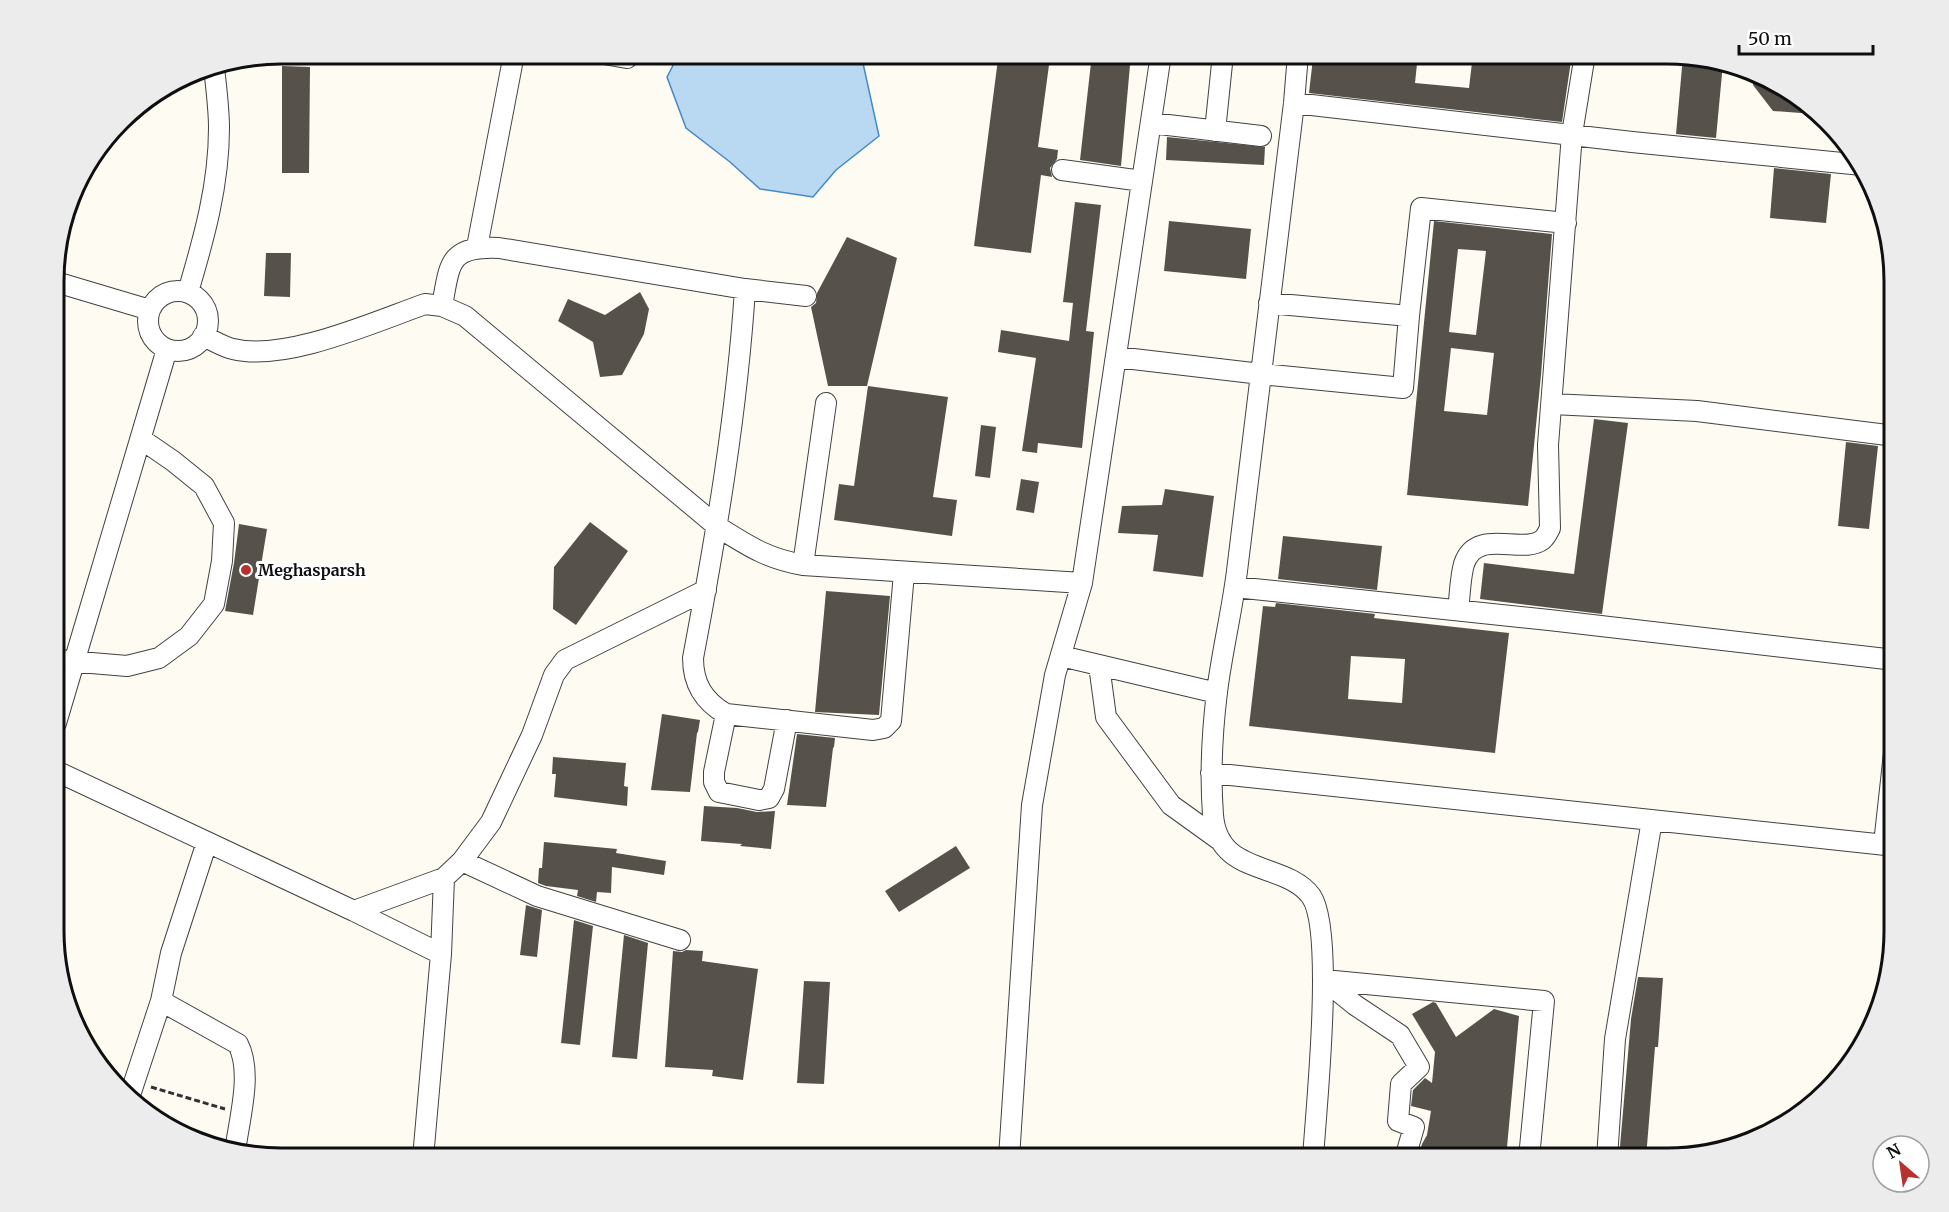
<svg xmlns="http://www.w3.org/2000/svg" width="1949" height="1212" viewBox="0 0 1949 1212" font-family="Merriweather,serif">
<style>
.water{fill:#b9d9f2;stroke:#4589c4;stroke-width:1.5}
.building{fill:#57514c;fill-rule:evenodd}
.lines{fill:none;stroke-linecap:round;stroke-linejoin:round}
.minor-casing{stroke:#424242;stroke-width:22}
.path{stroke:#313131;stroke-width:3;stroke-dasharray:6 3;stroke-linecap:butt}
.minor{stroke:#fff;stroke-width:20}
.poi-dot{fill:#b63230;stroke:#fff;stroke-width:2}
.labels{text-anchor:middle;stroke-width:6;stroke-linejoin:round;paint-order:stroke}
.poi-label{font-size:16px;font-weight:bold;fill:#0f0f0f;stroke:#fff;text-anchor:start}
.rim{fill:none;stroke:#0f0f0f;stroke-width:3}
</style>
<rect width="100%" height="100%" fill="#fefcf2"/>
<path class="water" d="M679 54H861L879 136 836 170 813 197 760 189 730 162 686 128 667 77Z"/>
<path class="building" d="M1092 54H1131L1121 166 1080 160Z
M1332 54H1418L1415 83 1469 88 1473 54H1572L1562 122 1309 93 1313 58 1331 60Z
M1683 56 1723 63 1716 138 1676 134Z
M998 59 1049 65 1038 147 1058 150 1057 159 1050 168 1052 177 1041 175 1031 253 974 246Z
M282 66 310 67 309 173H282Z
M1755 73 1794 92 1814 114 1773 111 1753 85Z
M1167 137 1265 147 1264 165 1166 160Z
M1774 168 1831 174 1826 223 1770 218Z
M1075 202 1101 205 1086 331 1094 332 1082 448 1038 443 1037 453 1022 451 1036 358 998 352 1001 330 1069 341 1073 303 1063 302Z
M1169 221 1251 229 1246 279 1164 271Z
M1434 221 1552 234 1541 375 1528 506 1407 495ZM1458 249 1486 251 1476 335 1449 332ZM1451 348 1494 353 1487 415 1444 411Z
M847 237 897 258 867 386H828L811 307 816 303 817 293Z
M266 253H291L290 297 264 296Z
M640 292 649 309 644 334 622 375 600 377 593 342 558 321 568 299 605 315Z
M868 386 948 397 933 497 957 500 952 536 834 520 839 484 854 486Z
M1594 419 1628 423 1602 614 1480 599 1484 563 1574 574Z
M981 425 996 427 990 478 975 476Z
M1846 442 1878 446 1869 529 1838 526Z
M1021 479 1039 482 1034 513 1016 510Z
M1165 489 1214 496 1203 577 1153 571 1158 535 1118 533 1122 506 1162 505Z
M590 522 628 551 576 625 553 609 554 567Z
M239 524 267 529 253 615 225 611 234 563Z
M1283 536 1382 546 1377 590 1278 579Z
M826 591 890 596 879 715 815 712Z
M1276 603 1375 614 1374 618 1509 633 1495 753 1249 726 1263 606 1275 607ZM1351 656 1405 659 1402 703 1348 699Z
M662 714 700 720 698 732 697 733 690 792 651 790Z
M797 734 835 738 834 747 833 748 826 807 787 805Z
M553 757 626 763 624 786 628 787 627 806 554 797 556 774H552Z
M704 806 737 808 757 812 775 811 771 849 740 846 742 844 701 841Z
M544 842 617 849 616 853 666 861 664 875 612 867 611 893 597 892 596 902 577 896 578 890 546 886 538 883 539 868H542Z
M956 846 970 868 899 912 885 891Z
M526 905 542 910 537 957 520 955Z
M574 920 593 926 580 1045 561 1043Z
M624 935 648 943 637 1059 612 1057Z
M686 950 703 951 702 961 758 969 743 1080 712 1076 713 1070 665 1067 673 951 682 952Z
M1638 977 1663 978 1658 1047H1655L1646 1158H1619L1631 1019Z
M804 981 830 982 824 1084 797 1083Z
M1433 1002 1436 1003 1456 1037 1494 1009 1519 1016 1506 1158H1418L1422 1144 1427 1135 1431 1111 1411 1106 1413 1090 1425 1078 1432 1083 1435 1052 1412 1014Z"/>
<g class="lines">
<defs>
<path id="minor" d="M604 54 627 58
M1298 54 1294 103C1275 259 1256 415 1237 571 1232 611 1222 652 1217 692 1212 733 1210 775 1213 815 1218 877 1285 861 1311 896 1335 930 1316 1109 1313 1158
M1294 103 1632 142 1862 165
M1151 123 1261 136
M1215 131 1223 54
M1062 170 1142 181
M477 247 514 54
M56 282 150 310
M745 289 806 296
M148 321a30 30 0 1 1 60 0a30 30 0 1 1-60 0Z
M188 292C204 238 219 185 219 128 219 108 216 87 214 67
M442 306C450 263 448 246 499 248L745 289C737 413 716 536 693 658 693 683 703 701 726 714L873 730 884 728 891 721 904 573
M1409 316 1421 208 1566 223
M203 336C213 340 223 347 233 349 285 362 374 322 425 304L442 306 465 316 718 527C750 547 766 558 803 565L1082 583
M1116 357 1261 374 1403 388 1409 316 1269 303
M1552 404 1697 411 1895 436
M803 565 826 403
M1235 587 1549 620 1895 660
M1458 610C1460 596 1460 578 1464 564 1476 527 1522 555 1542 540 1546 537 1548 532 1550 528L1548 445 1572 134 1585 54
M1061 656 1217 693
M56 660 127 666 159 658 189 636 214 604 222 561 224 523 204 486 173 461 141 439
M1099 665 1106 717 1171 805 1221 841
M726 714 714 772V782L719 792 759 800 769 798 774 789 787 720
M56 723 167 349
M56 771 354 911 444 878 462 861 491 822 532 735 554 675 565 660 706 590
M1211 773 1895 846
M1884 844 1895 744
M462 861 537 896 680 940
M354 911 441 954
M1324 980 1544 1001 1529 1158
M1324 980 1355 1005 1400 1035 1419 1067 1401 1084 1398 1121 1414 1127 1405 1158
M161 1001 238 1044C253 1073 239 1119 235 1152
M130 1095 161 1001 171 953 207 842
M423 1158 441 954 444 878
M1009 1158 1032 805 1055 675 1082 583 1161 54
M1607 1158 1615 1039 1652 820"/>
</defs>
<use href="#minor" class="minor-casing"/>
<path class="path" d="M151 1087 225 1109"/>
<use href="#minor" class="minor"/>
</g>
<circle class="poi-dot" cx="246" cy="570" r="6"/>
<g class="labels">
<g class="poi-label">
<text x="258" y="576">Meghasparsh</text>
</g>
</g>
<path d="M0 0H1949V1212H0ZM281 64H1667A217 217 0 0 1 1884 281V931A217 217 0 0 1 1667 1148H281A217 217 0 0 1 64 931V281A217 217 0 0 1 281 64Z" fill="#ececec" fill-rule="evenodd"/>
<path class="rim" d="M281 64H1667A217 217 0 0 1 1884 281V931A217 217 0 0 1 1667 1148H281A217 217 0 0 1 64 931V281A217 217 0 0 1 281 64Z"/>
<g transform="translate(1901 1164) rotate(331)"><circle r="28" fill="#ffffff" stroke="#9f9f9f" stroke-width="1.5"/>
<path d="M0-4.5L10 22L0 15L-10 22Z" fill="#b63230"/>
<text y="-9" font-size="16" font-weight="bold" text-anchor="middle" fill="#0f0f0f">N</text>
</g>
<path d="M1739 45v9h134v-9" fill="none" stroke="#0f0f0f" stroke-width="3"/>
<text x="1748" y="45" font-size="18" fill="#0f0f0f" stroke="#ffffff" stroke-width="4.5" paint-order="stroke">50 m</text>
</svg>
